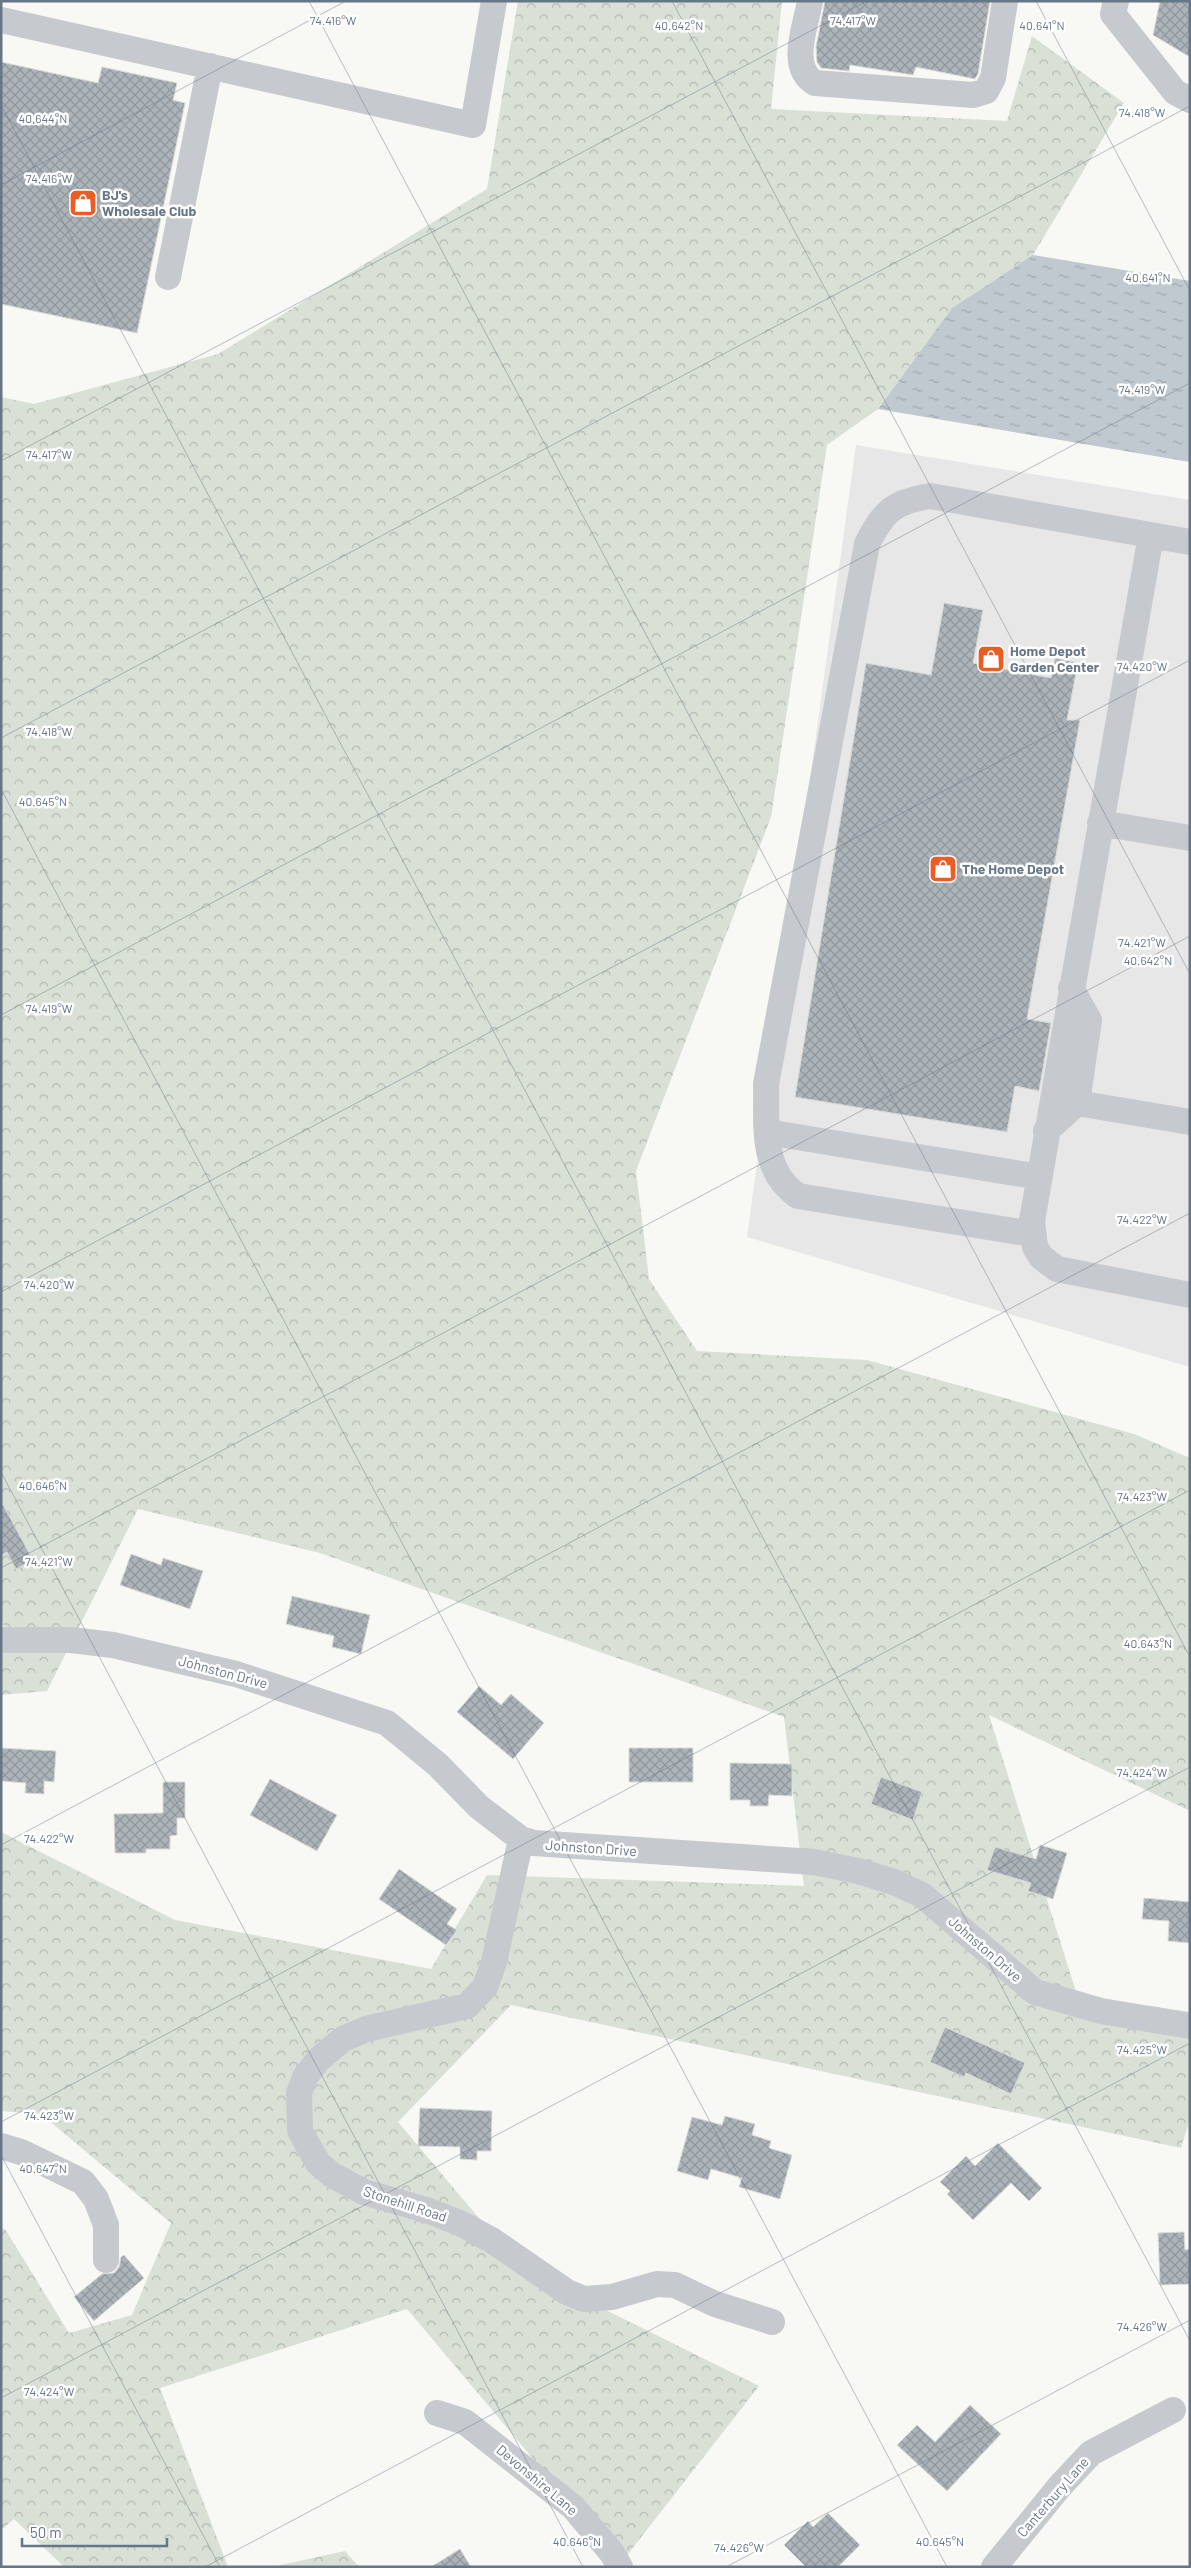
<svg xmlns="http://www.w3.org/2000/svg" width="1191" height="2568" viewBox="0 0 1191 2568" font-family="Barlow,sans-serif">
<style>
.built{fill:#e6e7e6}
.forest{fill:url(#forest-crowns)}
.water{fill:url(#water-ripples)}
.building{fill:url(#building-cross-hatch);stroke:#dadad7}
.lines{fill:none;stroke-linecap:round;stroke-linejoin:round}
.minor{stroke:#c6c9cd;stroke-width:26}
.ticks{fill:none;stroke:#667687;stroke-width:1;stroke-opacity:0.45}
.labels{text-anchor:middle;stroke-width:5;stroke-linejoin:round;paint-order:stroke}
.poi-label{font-size:14px;font-weight:bold;fill:#667687;stroke:#fff;text-anchor:start}
.street-label{font-size:14px;fill:#667687;stroke:#fff}
.ticks-label{font-size:12px;text-anchor:middle;fill:#667687;stroke:#fff;stroke-width:5;stroke-linejoin:round;paint-order:stroke}
</style>
<defs>
<pattern id="forest-crowns" width="20" height="18" patternUnits="userSpaceOnUse" patternTransform="scale(1.25)"><rect width="20" height="18" fill="#d9e0d6"/><path d="M2 6a3 3 0 1 1 6 0M12 15a3 3 0 1 1 6 0" fill="none" stroke="#b4bab3"/></pattern>
<pattern id="water-ripples" width="26" height="14" patternUnits="userSpaceOnUse" patternTransform="scale(1.25)"><rect width="26" height="14" fill="#c0c9cf"/><path d="M2 4q2-2 4 0t4 0M15 11q2-2 4 0t4 0" fill="none" stroke="#a0a8ae"/></pattern>
<pattern id="building-cross-hatch" width="8" height="8" patternUnits="userSpaceOnUse" patternTransform="scale(1.25)"><rect width="8" height="8" fill="#acb4ba"/><path d="M0 0l8 8M0 8l8-8" fill="none" stroke="#90979d"/></pattern>
</defs>
<rect width="100%" height="100%" fill="#f8f8f5"/>
<path class="built" d="M856 445 1190 500V1367L747 1237Z"/>
<path class="forest" d="M518 1H782L771 109 1007 121 1032 36 1124 103 1033 255 952 308 878 409 827 445 771 817 636 1171 649 1279 697 1351 867 1360 1134 1434 1190 1458V1811L989 1715 1077 1995 1190 2012V2119L1181 2148 511 2005 398 2122 521 2268 759 2386 621 2563 407 2309 160 2388 228 2567H64L14 2519 1 2530V2229H5L69 2333 132 2315 171 2223 41 2114 1 2111V1832L175 1920 431 1969 487 1875 804 1886 784 1717 320 1553 138 1509 47 1691 1 1695V1630H5L1 1618V397L34 404 218 354 487 189Z
M345 2551 359 2567H272Z"/>
<path class="water" d="M1033 255 1190 281V462L878 409 952 308Z"/>
<path class="building" d="M825 1H990L978 74 975 79 916 67 913 75 850 65 849 71 821 68 817 62 816 47Z
M1160 1H1190V57L1153 35Z
M1 62 98 83 102 67 177 83 173 100 185 103 137 333 1 304Z
M944 603 983 610 973 663 1051 678 1055 658 1078 663 1067 720H1080L1027 1019 1051 1023 1039 1091 1015 1086 1007 1132 795 1097 866 663 931 675Z
M1 1501 33 1560 16 1569 7 1552 1 1555Z
M131 1554 161 1565 163 1558 203 1571 190 1609 120 1585Z
M292 1596 370 1615 361 1654 332 1647 334 1636 286 1624Z
M479 1686 501 1705 511 1694 544 1723 513 1759 457 1712Z
M1 1748 56 1751 54 1782 44 1781V1794L25 1793 26 1783 1 1781Z
M629 1748H693V1782H629Z
M730 1763 792 1764V1796L769 1795 768 1806H750V1800H730Z
M881 1777 922 1792 913 1820 871 1804Z
M270 1779 337 1815 317 1851 250 1815Z
M163 1782H185V1818H177V1835L170 1836V1849H146V1853H115L114 1814 163 1813Z
M1040 1845 1067 1853 1053 1899 1028 1891 1031 1883 987 1870 995 1847 1036 1859Z
M399 1869 457 1909 447 1924 457 1930 446 1945 379 1899Z
M1144 1898 1190 1902V1943L1168 1941 1169 1921 1142 1919Z
M945 2027 1025 2063 1011 2094 966 2073 964 2077 930 2062Z
M420 2108 492 2111 491 2151H477V2160L460 2159V2147L418 2146Z
M725 2116 755 2124 752 2135 771 2141 769 2148 792 2155 780 2199 739 2187 742 2178 711 2169 708 2180 677 2171 692 2117 722 2125Z
M998 2143 1042 2188 1029 2201 1011 2183 973 2220 947 2194 950 2191 940 2182 966 2156 975 2166Z
M1184 2232 1185 2250 1190 2249V2284L1160 2285 1158 2233Z
M124 2255 144 2278 94 2321 74 2297 102 2274 114 2273 119 2267 121 2257Z
M970 2405 1001 2434 947 2491 897 2445 917 2425 935 2442Z
M828 2513 860 2545 838 2567H806L784 2545 808 2521 813 2527Z
M460 2549 471 2567H431Z"/>
<g class="lines">
<path class="minor" d="M810 1C806 26 788 67 815 83L973 95 986 91 993 78 1005 1
M1116 1 1113 14 1175 92 1190 100
M1 20 473 125 494 1
M168 277 210 66
M1151 535 1032 1221 1035 1247 1041 1257 1057 1269 1190 1295
M1100 823 1190 838
M1077 1103 1190 1122
M1046 1131 1077 1103 1089 1020 1071 988
M767 1132 1039 1177
M1032 1234 798 1196C760 1170 767 1126 766 1084L867 544C884 511 893 502 930 496L1190 542
M1 1640H71L113 1645 236 1674 387 1723 438 1765 479 1807 521 1839 534 1843 814 1862 858 1871 894 1882 922 1895 1035 1992 1101 2011 1190 2026
M521 1839 494 1962 485 1987 467 2006 366 2029 343 2039 319 2059 305 2077 299 2093 300 2131 318 2163 332 2175 364 2192 429 2211 462 2224 493 2241 567 2292 584 2299 612 2297 657 2284 675 2285 715 2304 772 2322
M1 2146 21 2152 83 2182 96 2199 106 2225V2260
M437 2413 465 2422 573 2507 612 2553 620 2567
M994 2567 1060 2486 1091 2453 1173 2410"/>
</g>
<path class="ticks" d="M309 1 1190 1657M672 1 1190 974M1036 1 1190 291M1 105 1190 2341M1 185 346 1M1 461 867 1M1 738 1190 106M1 789 947 2567M1 1015 1190 383M1 1292 1190 660M1 1472 583 2567M1 1568 1190 936M1 1845 1190 1213M1 2122 1190 1490M1 2155 220 2567M1 2398 1190 1767M205 2567 1190 2043M726 2567 1190 2320"/>
<defs>
<symbol id="shop-square" viewBox="-11 -11 22 22"><rect x="-9" y="-9" width="18" height="18" rx="4" fill="#ea5e24" stroke="#fff"/><path d="M-5-2.5h2.3a2.7 3.5 0 0 1 5.4 0H5L5.5 6h-11ZM-1.5-2.5h3a1.5 2.3 0 0 0-3 0Z" fill="#fff"/></symbol>
</defs>
<g fill-rule="evenodd">
<use href="#shop-square" x="67" y="187" width="32" height="32"/>
<use href="#shop-square" x="975" y="643" width="32" height="32"/>
<use href="#shop-square" x="927" y="853" width="32" height="32"/>
</g>
<g class="labels">
<g class="poi-label">
<text x="102" y="200">BJ's<tspan x="102" dy="16">Wholesale Club</tspan></text>
<text x="1010" y="656">Home Depot<tspan x="1010" dy="16">Garden Center</tspan></text>
<text x="962" y="874">The Home Depot</text>
</g>
<g class="street-label">
<text transform="translate(223 1672) rotate(15)" y="5">Johnston Drive</text>
<text transform="translate(591 1848) rotate(4)" y="5">Johnston Drive</text>
<text transform="translate(985 1949) rotate(41)" y="5">Johnston Drive</text>
<text transform="translate(405 2204) rotate(18)" y="5">Stonehill Road</text>
<text transform="translate(537 2480) rotate(40)" y="5">Devonshire Lane</text>
<text transform="translate(1053 2497) rotate(-49)" y="5">Canterbury Lane</text>
</g>
</g>
<g class="ticks-label">
<text x="333" y="25">74.416°W</text>
<text x="853" y="25">74.417°W</text>
<text x="679" y="30">40.642°N</text>
<text x="1042" y="30">40.641°N</text>
<text x="1142" y="117">74.418°W</text>
<text x="43" y="123">40.644°N</text>
<text x="49" y="183">74.416°W</text>
<text x="1148" y="282">40.641°N</text>
<text x="1142" y="394">74.419°W</text>
<text x="49" y="459">74.417°W</text>
<text x="1142" y="671">74.420°W</text>
<text x="49" y="736">74.418°W</text>
<text x="43" y="806">40.645°N</text>
<text x="1142" y="947">74.421°W</text>
<text x="1148" y="965">40.642°N</text>
<text x="49" y="1013">74.419°W</text>
<text x="1142" y="1224">74.422°W</text>
<text x="49" y="1289">74.420°W</text>
<text x="43" y="1490">40.646°N</text>
<text x="1142" y="1501">74.423°W</text>
<text x="49" y="1566">74.421°W</text>
<text x="1148" y="1648">40.643°N</text>
<text x="1142" y="1777">74.424°W</text>
<text x="49" y="1843">74.422°W</text>
<text x="1142" y="2054">74.425°W</text>
<text x="49" y="2120">74.423°W</text>
<text x="43" y="2173">40.647°N</text>
<text x="1142" y="2331">74.426°W</text>
<text x="49" y="2396">74.424°W</text>
<text x="577" y="2546">40.646°N</text>
<text x="940" y="2546">40.645°N</text>
<text x="739" y="2552">74.426°W</text>
</g>
<rect width="1191" height="2568" fill="none" stroke="#667687" stroke-width="5"/>
<path d="M22 2538v8h145v-8" fill="none" stroke="#667687" stroke-width="2.5"/>
<text x="30" y="2538" font-size="15" fill="#667687" stroke="#ffffff" stroke-width="4" paint-order="stroke">50 m</text>
</svg>
